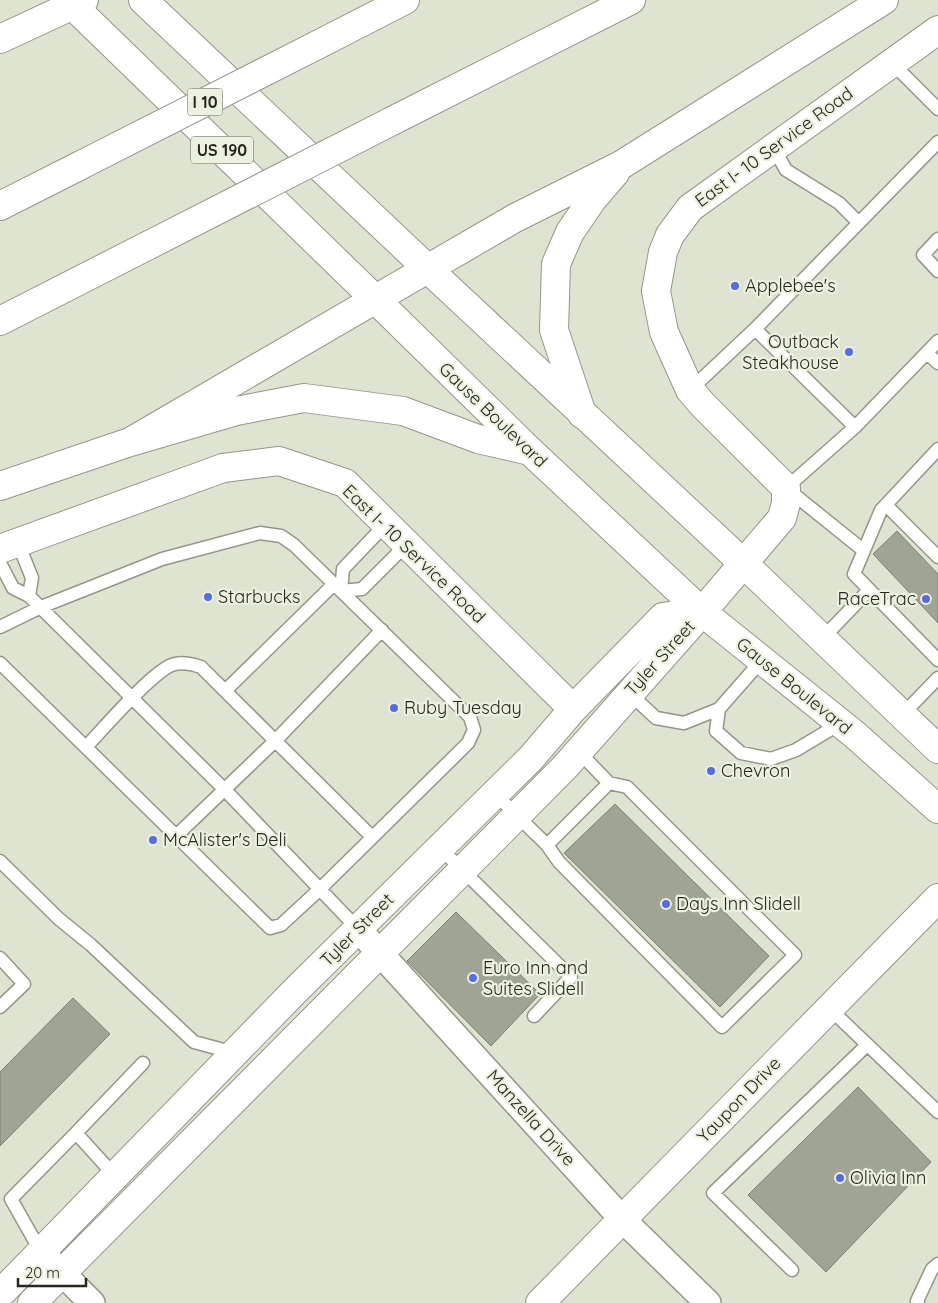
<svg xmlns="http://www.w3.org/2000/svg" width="938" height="1303" viewBox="0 0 938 1303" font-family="Quicksand,sans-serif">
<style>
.building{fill:#a0a494;stroke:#7d8071}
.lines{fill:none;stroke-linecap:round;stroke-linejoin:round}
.lane-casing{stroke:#939787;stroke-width:15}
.street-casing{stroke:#939787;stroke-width:28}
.secondary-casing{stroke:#939787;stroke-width:30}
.primary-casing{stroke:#939787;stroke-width:30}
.highway-casing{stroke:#939787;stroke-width:30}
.lane{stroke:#fff;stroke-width:12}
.street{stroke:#fff;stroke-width:25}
.secondary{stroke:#fff;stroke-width:28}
.primary{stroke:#fff;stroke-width:28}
.highway{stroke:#fff;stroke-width:28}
.highway-bridge-casing{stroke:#939787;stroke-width:30;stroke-linecap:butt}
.highway-bridge{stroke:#fff;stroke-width:28}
.poi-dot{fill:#566ce2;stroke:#ecf0df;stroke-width:2}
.labels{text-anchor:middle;stroke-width:4.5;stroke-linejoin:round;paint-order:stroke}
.shield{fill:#ecf0df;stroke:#61635a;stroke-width:1}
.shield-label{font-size:16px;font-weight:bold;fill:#262721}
.street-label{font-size:18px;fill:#262721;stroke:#ecf0df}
.poi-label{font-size:18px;fill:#262721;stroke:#ecf0df;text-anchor:start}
</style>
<rect width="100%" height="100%" fill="#dfe3d2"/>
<path class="building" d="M897 531 938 574V623L873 554Z
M615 804 769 956 720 1007 564 853Z
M456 912 540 994 491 1046 407 961Z
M73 998 110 1034 0 1146V1072Z
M858 1087 931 1162 826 1272 748 1195Z"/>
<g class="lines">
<defs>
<path id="lane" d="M892 63 938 109
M773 147 786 170 839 203 859 223
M938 239 923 255 938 271
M755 329 855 427 938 341
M927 353 938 363
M690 390 755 329 938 142
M855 427 786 488 863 550
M938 449 881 510 854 574 938 660
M886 505 938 557
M386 524 343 569 341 591 362 589 406 545
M0 563 13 588 29 596 32 578 18 543
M29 596 225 790 358 929
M0 627 41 607 162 559 260 533 281 536 294 545 470 717 474 730 468 743 320 889 281 925 270 928 0 663
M822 639 869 590
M762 660 719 709 716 731 741 753 771 759 796 750 841 723
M225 691 334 584
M629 693 656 718 684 723 719 709
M902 715 938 678
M86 747C102 730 156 667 175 664 184 662 192 664 201 667L372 837
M578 751 609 783
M495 794 547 845 559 862 722 1027 795 955 627 787 609 783 547 845
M176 836 275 741 382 630
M440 848 571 977 534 1016
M0 861 59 919 91 945 194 1042 235 1053
M0 958 24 984 0 1007
M829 1008 938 1112
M115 1176 76 1133 143 1063
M41 1252 11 1199 76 1133
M792 1270 713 1193 867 1045
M918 1303 917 1301 932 1269 938 1264"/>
<path id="street" d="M358 929 623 1220 708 1303
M41 1252 92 1303"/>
<path id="secondary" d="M429 270 743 563 938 749
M376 300 530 451 702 612 854 734 938 809
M0 549 223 468 279 461 345 483 573 709
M0 1294 293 993 531 758 573 709 663 617 702 612
M32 1303 564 768 702 612 782 518 786 503V488L703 405 690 390 664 332 656 291 663 252 670 235 690 208 938 30
M540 1303 938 898"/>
<path id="primary" d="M67 0 376 300
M143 0 429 270"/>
<path id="highway" d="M0 39 84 0
M329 39 405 0
M394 120 631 0
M0 206 81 165
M0 321 147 246
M582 414 554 330 556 264 570 232 592 200 615 173
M130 442 515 218 621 165 884 0
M0 486 130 442 236 411 304 398 403 411 478 439 530 451"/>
</defs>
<use href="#lane" class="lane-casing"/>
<use href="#street" class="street-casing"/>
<use href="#secondary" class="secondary-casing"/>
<use href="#primary" class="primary-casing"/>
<use href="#highway" class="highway-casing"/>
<use href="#lane" class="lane"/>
<use href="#street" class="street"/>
<use href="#secondary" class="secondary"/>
<use href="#primary" class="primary"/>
<use href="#highway" class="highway"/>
<defs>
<path id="highway-bridge" d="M81 165 329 39
M147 246 394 120"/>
</defs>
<use href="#highway-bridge" class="highway-bridge-casing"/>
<use href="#highway-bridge" class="highway-bridge"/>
</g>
<g class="poi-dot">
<circle cx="735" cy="286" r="5"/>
<circle cx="849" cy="352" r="5"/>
<circle cx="208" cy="597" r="5"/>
<circle cx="926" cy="599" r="5"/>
<circle cx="394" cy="708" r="5"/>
<circle cx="711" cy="771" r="5"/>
<circle cx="153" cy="840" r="5"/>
<circle cx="666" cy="904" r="5"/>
<circle cx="473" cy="978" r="5"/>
<circle cx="840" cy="1178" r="5"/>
</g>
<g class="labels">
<g class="shield">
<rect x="187.5" y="88.5" width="35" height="27" rx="4"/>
<rect x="191" y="136.5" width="62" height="27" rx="4"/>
</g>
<g class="shield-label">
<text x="205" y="108">I 10</text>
<text x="222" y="156">US 190</text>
</g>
<g class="street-label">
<text transform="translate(774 147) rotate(-36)" y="6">East I- 10 Service Road</text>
<text transform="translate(493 415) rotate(44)" y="6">Gause Boulevard</text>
<text transform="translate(414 554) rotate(44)" y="6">East I- 10 Service Road</text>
<text transform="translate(660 658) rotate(-48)" y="6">Tyler Street</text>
<text transform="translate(794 686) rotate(39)" y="6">Gause Boulevard</text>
<text transform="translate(357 930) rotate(-45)" y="6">Tyler Street</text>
<text transform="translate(739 1100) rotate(-46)" y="6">Yaupon Drive</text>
<text transform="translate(531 1118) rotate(48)" y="6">Manzella Drive</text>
</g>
<g class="poi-label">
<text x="745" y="292">Applebee's</text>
<text x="839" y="348" text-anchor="end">Outback<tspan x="839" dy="21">Steakhouse</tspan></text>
<text x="218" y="603">Starbucks</text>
<text x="916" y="605" text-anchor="end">RaceTrac</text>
<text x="404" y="714">Ruby Tuesday</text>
<text x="721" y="777">Chevron</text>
<text x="163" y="846">McAlister's Deli</text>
<text x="676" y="910">Days Inn Slidell</text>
<text x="483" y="974">Euro Inn and<tspan x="483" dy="21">Suites Slidell</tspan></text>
<text x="850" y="1184">Olivia Inn</text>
</g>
</g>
<path d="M18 1278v8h68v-8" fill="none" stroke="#262721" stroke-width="2.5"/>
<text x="25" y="1278" font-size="15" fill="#262721" stroke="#ecf0df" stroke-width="4" paint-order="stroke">20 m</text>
</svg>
